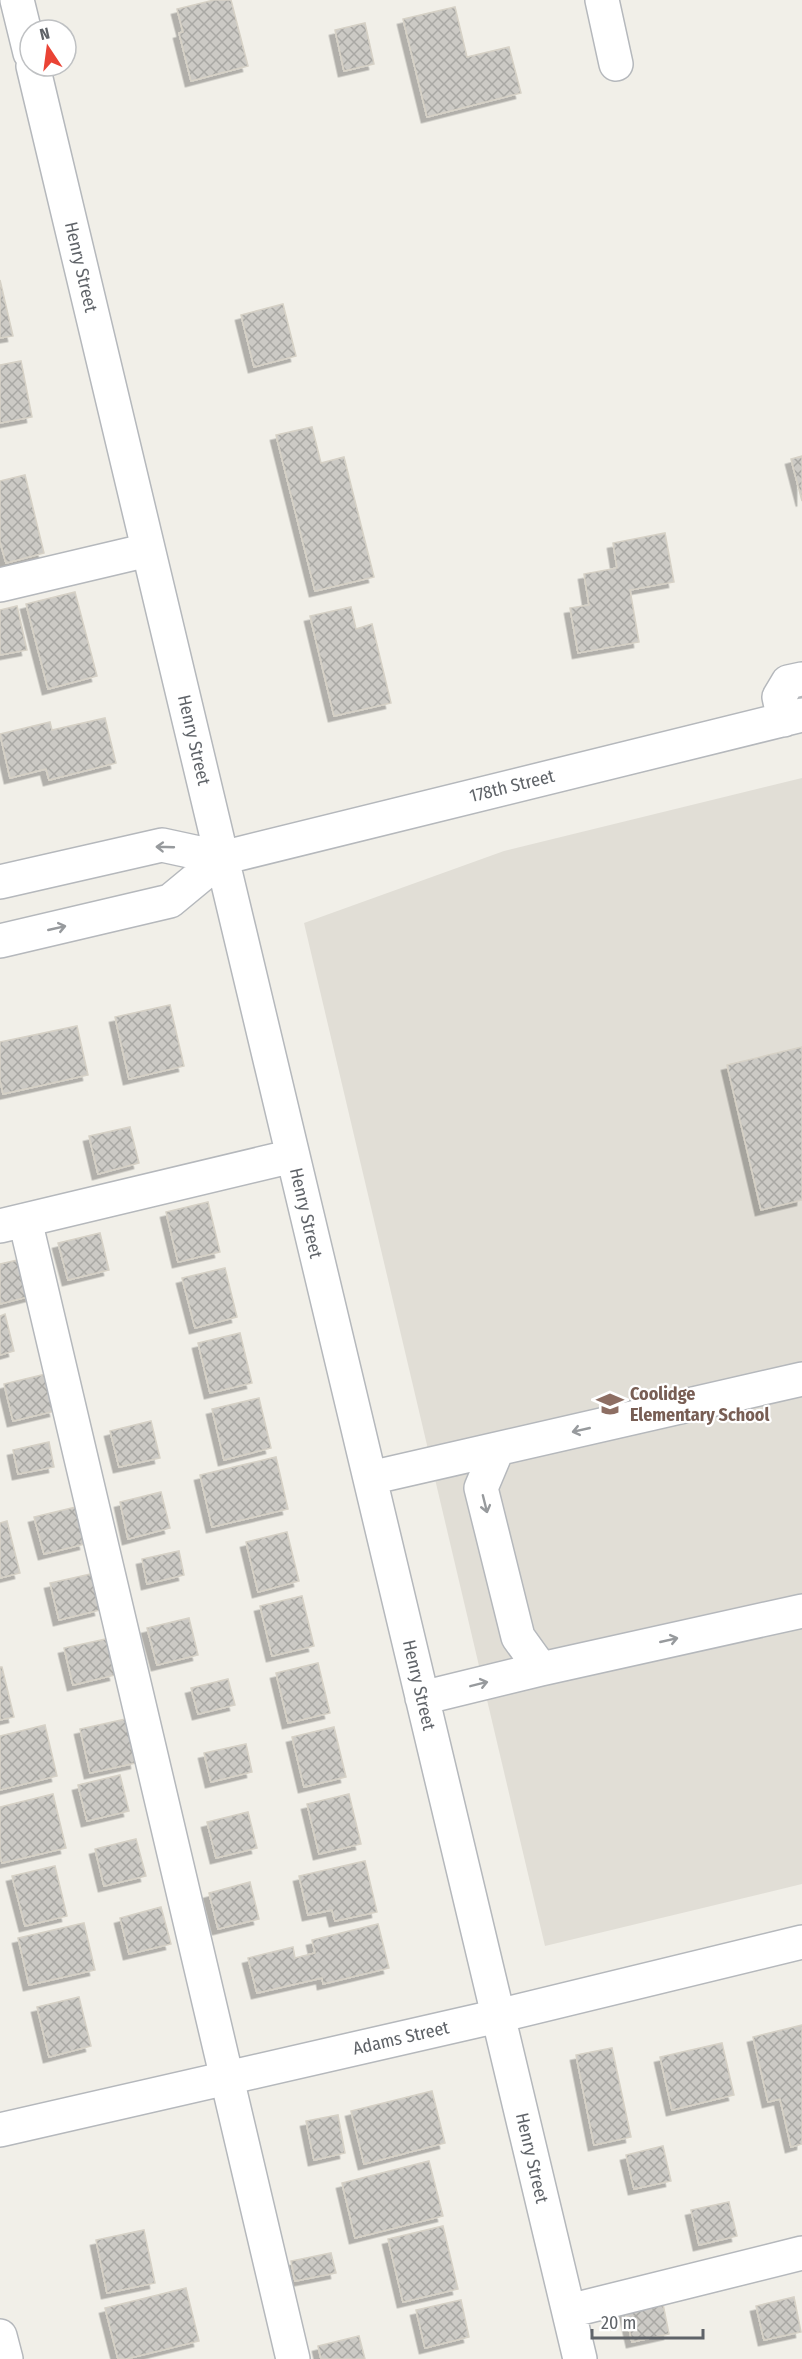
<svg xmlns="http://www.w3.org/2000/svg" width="802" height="2359" viewBox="0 0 802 2359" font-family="'Fira Sans Condensed',sans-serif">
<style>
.education{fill:#e1ded6}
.building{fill:url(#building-cross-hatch);stroke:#d6d1c6;stroke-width:1.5;filter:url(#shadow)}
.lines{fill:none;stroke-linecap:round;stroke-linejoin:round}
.minor-casing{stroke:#b5b8bc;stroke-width:36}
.minor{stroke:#fff;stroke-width:33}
.oneway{stroke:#979a9d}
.labels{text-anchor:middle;stroke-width:4.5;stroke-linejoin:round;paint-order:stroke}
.street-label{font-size:18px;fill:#5f6368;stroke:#fff}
.education-label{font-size:18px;font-weight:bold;fill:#785e54;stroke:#fff;text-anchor:start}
</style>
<defs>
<pattern id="building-cross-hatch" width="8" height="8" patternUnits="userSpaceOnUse" patternTransform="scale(1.5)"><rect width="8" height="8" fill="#cccac5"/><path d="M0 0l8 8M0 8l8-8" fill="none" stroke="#a9a8a4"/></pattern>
<filter id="shadow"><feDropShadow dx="-5.5" dy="5.5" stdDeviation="0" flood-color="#0004"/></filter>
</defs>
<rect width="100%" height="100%" fill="#f1efe8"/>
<path class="education" d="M802 778V1884L545 1946 304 923 504 851Z"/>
<path class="building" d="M214 0H231L248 66 191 81 179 33 183 32 177 9Z
M455 7 467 57 509 47 521 93 427 117 403 19Z
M365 23 374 64 344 71 335 30Z
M0 280 13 336 0 338Z
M283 304 296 356 254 367 241 315Z
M21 361 32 417 0 423V365Z
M312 427 321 463 344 457 374 577 315 591 276 435Z
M802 456V501L791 459Z
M25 475 44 553 6 563 0 542V481Z
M665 533 674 582 630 590 639 642 578 653 570 608 589 605 584 574 617 568 613 543Z
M75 592 97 676 48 689 26 604Z
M17 606 27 650 0 655V610Z
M351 607 356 629 372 624 391 703 334 716 310 616Z
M105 718 116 763 49 780 46 769 10 778 0 734 50 722 52 730Z
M170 1005 184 1066 129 1079 115 1017Z
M77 1026 88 1075 3 1094 0 1080V1042Z
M802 1047V1200L761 1210 727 1065Z
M130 1127 139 1163 98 1174 89 1136Z
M208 1202 220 1252 178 1262 166 1212Z
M100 1233 109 1270 68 1280 58 1243Z
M22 1259 31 1296 0 1304V1264Z
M225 1268 237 1317 195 1328 182 1278Z
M5 1314 14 1351 0 1355V1316Z
M240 1333 252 1383 210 1393 198 1343Z
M46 1374 55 1411 13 1421 4 1384Z
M259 1398 271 1448 224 1460 212 1409Z
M151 1421 160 1458 119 1467 110 1431Z
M49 1442 54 1467 18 1474 13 1450Z
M276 1457 288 1509 212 1527 200 1475Z
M161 1492 170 1528 128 1539 120 1502Z
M76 1507 85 1544 44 1554 34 1517Z
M7 1521 20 1573 0 1578V1523Z
M287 1532 299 1581 258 1592 246 1542Z
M179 1551 184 1575 147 1584 142 1559Z
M91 1574 100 1610 59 1620 50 1583Z
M302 1596 314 1646 272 1656 260 1606Z
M189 1618 198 1655 157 1665 147 1628Z
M106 1639 115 1675 73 1685 64 1648Z
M318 1663 330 1713 288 1723 276 1673Z
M0 1667H2L14 1717 0 1720Z
M228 1679 235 1705 198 1714 191 1688Z
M126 1719 136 1763 90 1773 80 1729Z
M45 1725 57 1776 0 1790V1736Z
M334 1727 346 1777 304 1787 292 1737Z
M246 1744 252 1772 211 1782 204 1753Z
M120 1775 129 1811 87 1821 78 1785Z
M53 1794 66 1848 2 1863 0 1855V1807Z
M349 1794 361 1844 319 1854 307 1804Z
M248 1812 257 1848 216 1858 207 1822Z
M136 1839 146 1876 104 1886 95 1849Z
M365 1861 377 1912 335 1921 332 1910 308 1915 299 1876Z
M55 1866 67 1916 25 1926 12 1876Z
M250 1882 259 1919 218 1929 209 1893Z
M161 1907 171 1944 129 1954 120 1918Z
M84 1923 95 1970 29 1985 18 1938Z
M378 1924 389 1968 323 1984 322 1978 257 1993 248 1958 293 1947 295 1958 315 1953 312 1940Z
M79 1997 91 2046 49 2057 37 2007Z
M802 2025V2144L791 2147 780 2099 768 2102 753 2037Z
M722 2043 734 2095 672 2110 660 2057Z
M612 2048 631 2137 594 2145 576 2055Z
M432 2091 445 2143 364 2164 351 2111Z
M338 2115 345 2153 314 2160 306 2121Z
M663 2146 671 2181 634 2189 626 2155Z
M429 2161 443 2216 355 2238 342 2183Z
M729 2202 737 2236 699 2245 691 2210Z
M443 2226 458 2289 403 2302 388 2239Z
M144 2230 155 2283 107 2293 96 2240Z
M331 2253 336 2273 295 2281 291 2261Z
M186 2288 199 2341 126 2359H118L105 2308Z
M794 2297 801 2332 764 2340 756 2306Z
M662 2299 669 2334 632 2342 624 2307Z
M461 2300 469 2337 425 2348 416 2310Z
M359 2336 365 2359H321L318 2346Z"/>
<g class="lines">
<defs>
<path id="minor" d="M17 0 30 53
M602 0 616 64
M33 66 580 2359
M0 585 148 550
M784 720 779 697 788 682 802 679
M0 882 162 845 222 858 802 715
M0 941 170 901 222 858
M25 1220 293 2359
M0 1226 293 1156
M497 1450 481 1488 518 1637 541 1669
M370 1478 802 1379
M422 1698 541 1669 802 1611
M0 2130 498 2016 802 1942
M569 2311 802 2253
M0 2336 6 2359"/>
</defs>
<use href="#minor" class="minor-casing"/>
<use href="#minor" class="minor"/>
</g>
<defs><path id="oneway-shaft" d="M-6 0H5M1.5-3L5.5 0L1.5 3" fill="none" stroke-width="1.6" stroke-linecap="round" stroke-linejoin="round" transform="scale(1.5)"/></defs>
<g class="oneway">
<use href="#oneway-shaft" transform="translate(165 847) rotate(-178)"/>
<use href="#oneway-shaft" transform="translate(57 928) rotate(-13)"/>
<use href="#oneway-shaft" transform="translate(581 1430) rotate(167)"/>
<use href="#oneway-shaft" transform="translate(485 1504) rotate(76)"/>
<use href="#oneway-shaft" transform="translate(669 1640) rotate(-13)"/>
<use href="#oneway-shaft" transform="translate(479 1684) rotate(-14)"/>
</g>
<defs>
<symbol id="school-bare" viewBox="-9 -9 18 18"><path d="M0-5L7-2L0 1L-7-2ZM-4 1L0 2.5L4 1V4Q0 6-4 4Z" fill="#8d6e63" stroke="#fff" stroke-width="2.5" paint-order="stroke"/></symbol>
</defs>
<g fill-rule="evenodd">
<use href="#school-bare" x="591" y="1385" width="38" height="38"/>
</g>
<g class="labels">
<g class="street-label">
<text transform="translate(81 267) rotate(77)" y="6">Henry Street</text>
<text transform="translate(194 740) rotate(77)" y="6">Henry Street</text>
<text transform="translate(512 786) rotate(-14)" y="6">178th Street</text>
<text transform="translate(306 1213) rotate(77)" y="6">Henry Street</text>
<text transform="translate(419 1685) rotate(77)" y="6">Henry Street</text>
<text transform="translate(401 2038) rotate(-13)" y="6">Adams Street</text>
<text transform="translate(532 2158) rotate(77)" y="6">Henry Street</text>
</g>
<g class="education-label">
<text x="630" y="1400">Coolidge<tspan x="630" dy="21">Elementary School</tspan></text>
</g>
</g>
<g transform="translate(48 48) rotate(347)"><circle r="28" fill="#ffffff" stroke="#bfc1c3" stroke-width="1.5"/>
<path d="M0-4.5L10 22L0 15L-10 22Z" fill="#ea4335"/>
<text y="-9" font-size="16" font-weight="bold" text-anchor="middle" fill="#5f6368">N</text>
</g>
<path d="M592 2329v9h111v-9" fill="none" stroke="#5f6368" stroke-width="3"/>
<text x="601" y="2329" font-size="18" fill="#5f6368" stroke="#ffffff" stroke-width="4.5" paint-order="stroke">20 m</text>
</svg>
